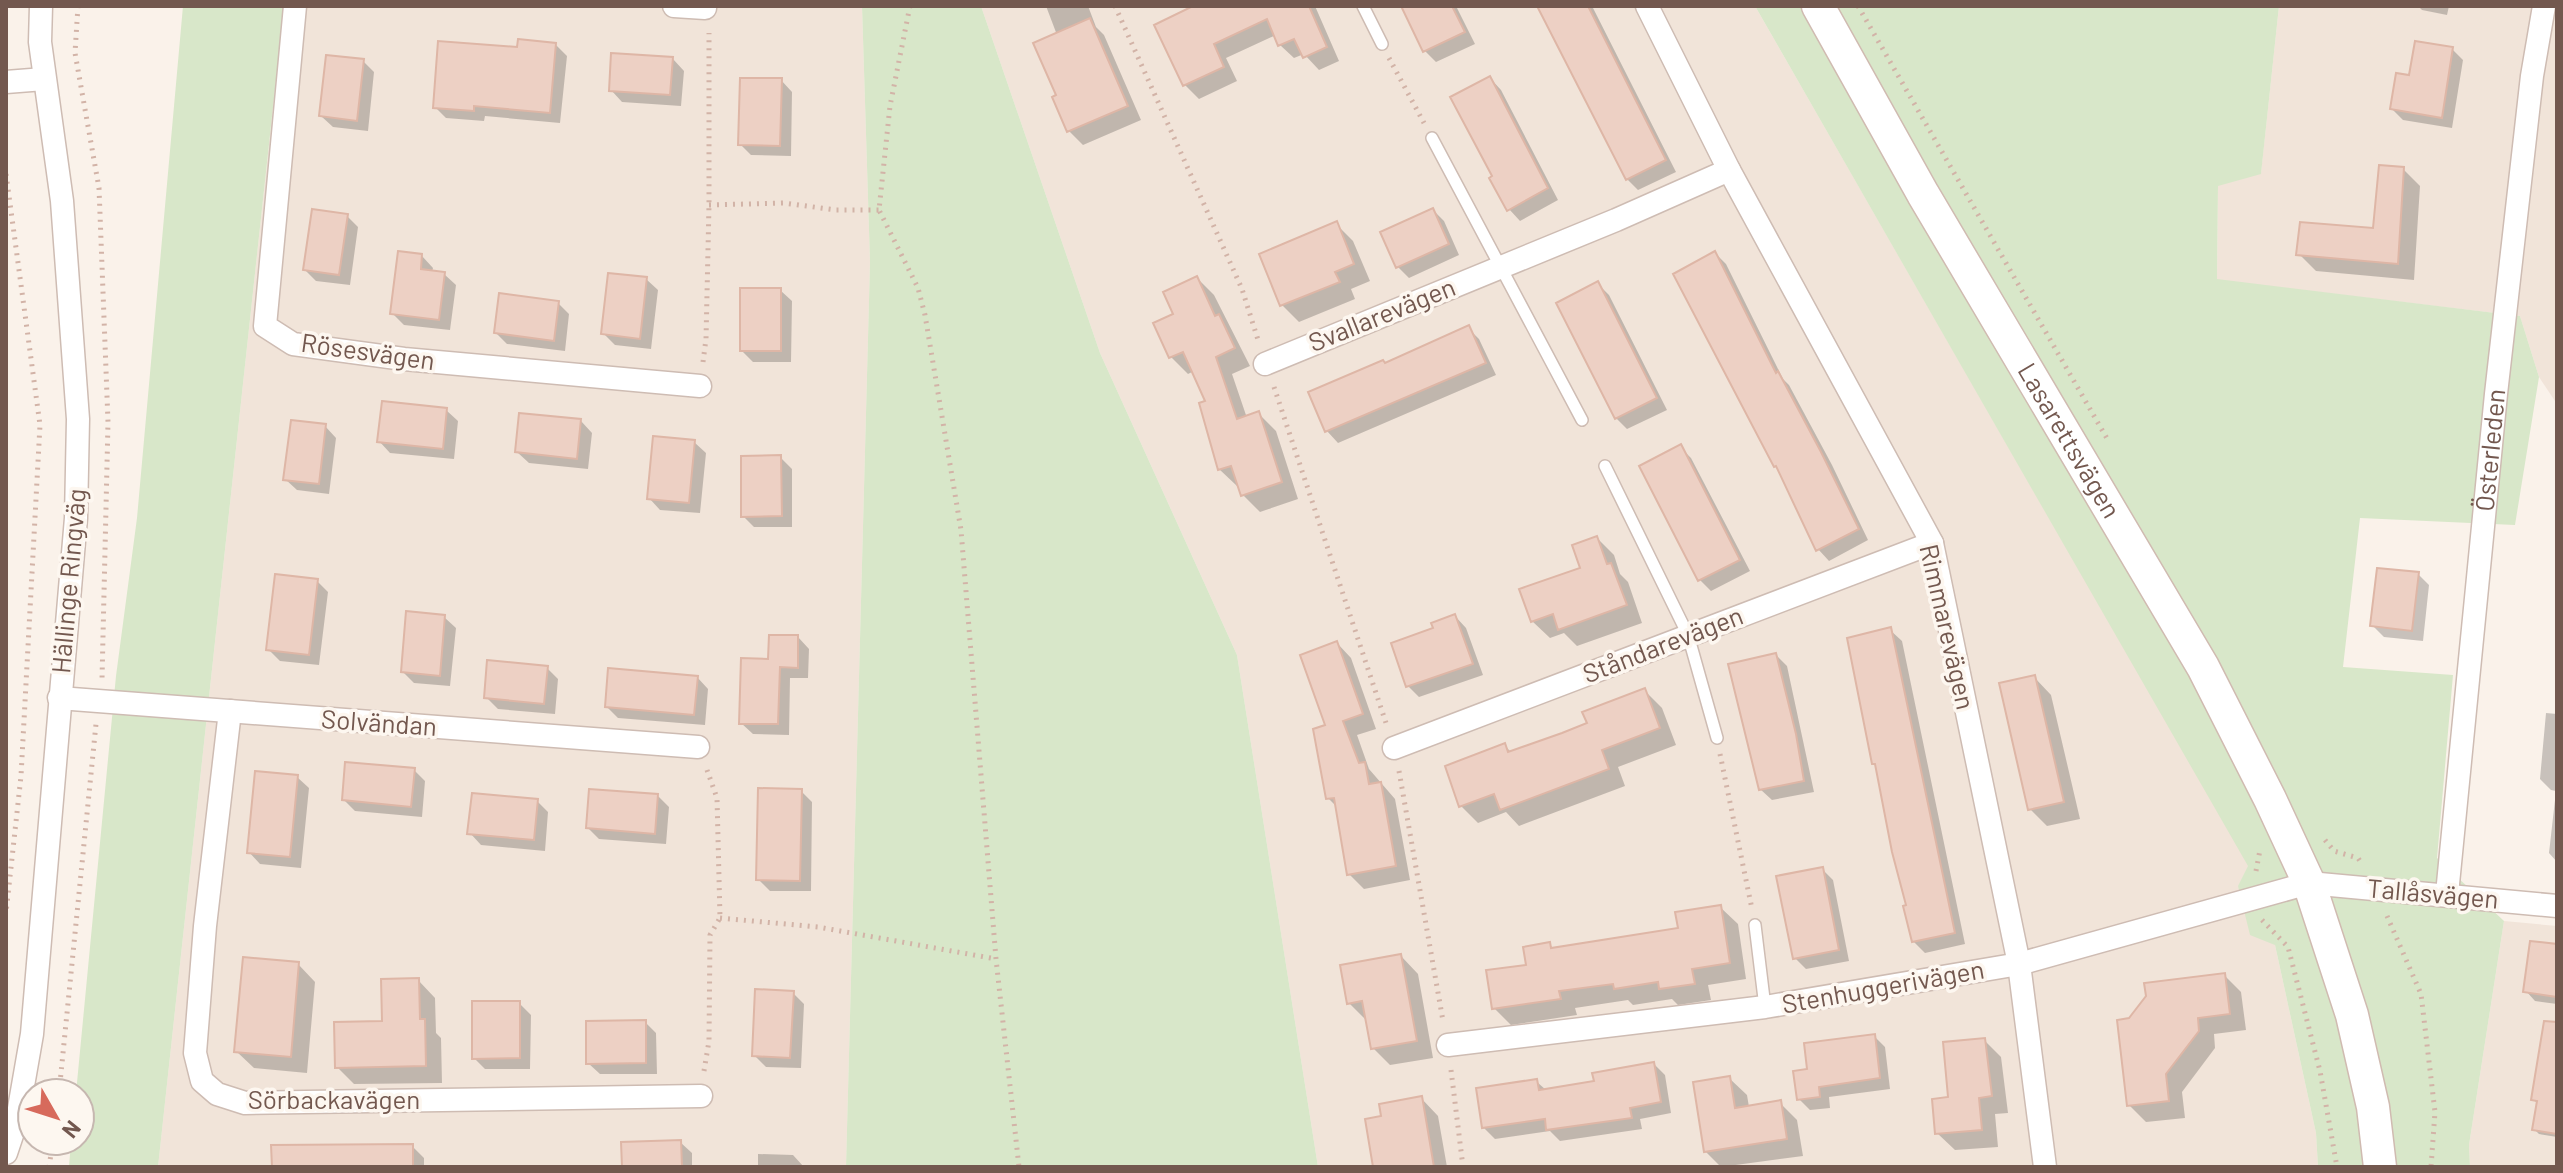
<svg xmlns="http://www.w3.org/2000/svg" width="2563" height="1173" viewBox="0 0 2563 1173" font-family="Barlow,sans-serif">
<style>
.residential{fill:#f1e4d9}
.green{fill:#d8e7c9}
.shadow{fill:#0003}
.building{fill:#edd0c4;stroke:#deb6a6;stroke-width:2}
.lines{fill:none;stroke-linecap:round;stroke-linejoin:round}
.lane-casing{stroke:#cebcb3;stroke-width:14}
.street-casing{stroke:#cebcb3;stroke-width:25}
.secondary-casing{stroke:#d0bbb1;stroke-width:35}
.path{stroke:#d2b3a7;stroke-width:5;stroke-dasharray:2 6;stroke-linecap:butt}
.lane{stroke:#fff;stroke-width:11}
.street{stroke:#fff;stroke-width:22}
.secondary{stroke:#fff;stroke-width:32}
.labels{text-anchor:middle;stroke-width:7;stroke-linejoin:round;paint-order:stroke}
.street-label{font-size:26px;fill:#73584f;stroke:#fdf7f0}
</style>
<rect width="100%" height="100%" fill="#faf2ea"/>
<path class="residential" d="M284 6H862L870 262 846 1167H158Z
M981 6H1755L2249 866 2275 945 2316 1133 2318 1167H1318L1237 655 1100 353Z
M2279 6H2557V404L2539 377 2520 316 2217 280 2218 185 2261 173Z
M2504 921 2557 926V1167H2470L2469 1145Z"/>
<path class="green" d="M183 6H284L158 1167H69L71 1141H80V1093H76L116 676 137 518Z
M862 6H981L1100 353 1237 655 1318 1167H846L870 262Z
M1755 6H2279L2261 174 2218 186 2217 279 2520 316 2539 377 2515 525 2360 518 2343 667 2453 675 2437 858 2504 921 2469 1145 2470 1167H2318L2316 1133 2275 945 2250 935 2238 886 2248 866Z"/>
<path class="shadow" d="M1046 6H1088L1096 27 1104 35 1141 120 1083 145 1069 131 1058 96 1057 35Z
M1189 6H1315L1339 61 1319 70 1304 54 1294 58 1280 45 1276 35 1226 58 1237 81 1199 99 1185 85 1157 26 1191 10Z
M1403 6H1456L1475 44 1436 62 1425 51Z
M1540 6H1592L1676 172 1638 190 1627 179Z
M2418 6H2449L2447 15 2422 10Z
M555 44 567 56 560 123 485 116 484 121 446 118 435 107 519 49Z
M2452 49 2463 60 2452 128 2403 120 2392 109 2411 77Z
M673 59 684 71 681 106 622 102 611 90Z
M363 61 374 72 368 131 333 127 321 116Z
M1490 78 1501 90 1558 200 1520 221 1509 209 1495 177Z
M781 80 792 92 791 156 751 155 740 144Z
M2403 169 2420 186 2414 280 2316 271 2299 254 2375 230Z
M1433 210 1444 221 1459 255 1409 278 1398 267Z
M347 216 358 227 350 285 316 281 305 270Z
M1336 224 1353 241 1370 281 1351 289 1355 299 1299 322 1282 305Z
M1715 253 1726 264 1783 379 1789 385 1832 465 1868 540 1829 561 1818 549 1780 471 1775 466Z
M422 256 433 268 432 272 444 274 456 285 450 330 404 325 392 313Z
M1197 278 1214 295 1250 366 1232 374 1247 418 1259 414 1276 431 1298 499 1260 512 1243 495 1240 485 1237 486 1219 469 1208 402 1194 371 1188 374 1171 357 1156 324 1175 315Z
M646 279 658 290 651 349 615 345 604 334Z
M1598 284 1609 295 1667 410 1627 429 1616 418Z
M780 290 792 301 791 362H753L742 351Z
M558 303 569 314 565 351 507 344 496 333Z
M1468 328 1479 339 1496 375 1338 443 1327 431 1385 365Z
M446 410 458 421 454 459 390 453 379 441Z
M581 421 592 433 588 469 529 463 517 452Z
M325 426 336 438 329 494 297 490 285 479Z
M694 442 706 453 700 513 660 510 649 498Z
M1680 447 1691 458 1750 571 1711 591 1700 580Z
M780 457 792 469V527H754L743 516Z
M1597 538 1614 555 1620 574 1628 582 1642 623 1577 646 1564 633 1550 638 1532 621 1582 569Z
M2418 574 2429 585 2423 641 2384 637 2372 625Z
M317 581 328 592 319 665 280 661 268 649Z
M1455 616 1466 628 1483 675 1419 697 1408 686Z
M444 617 456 628 450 686 414 683 403 672Z
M1890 630 1902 641 1965 944 1925 953 1913 941 1909 907 1877 766 1874 763Z
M798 637 809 649 808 678H790L789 735 753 734 741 723 770 661Z
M1337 643 1351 658 1376 729 1357 735 1369 769 1395 799 1410 880 1364 889 1349 874 1337 807 1328 798V726Z
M1776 655 1787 666 1814 792 1772 800 1760 789Z
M547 668 558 679 555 714 498 709 486 697Z
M697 677 708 689 705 725 618 718 607 707Z
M2034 677 2051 695 2080 819 2047 826 2030 809Z
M1645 691 1662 708 1676 745 1618 767 1625 786 1519 826 1506 812 1478 823 1461 806 1505 746 1512 753 1589 724Z
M2546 713 2557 714V862L2549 853 2556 791 2551 790 2540 779Z
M414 770 425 781 422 817 355 811 344 800Z
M297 777 309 788 301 868 260 864 249 852Z
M801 791 812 802 811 891H770L758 879Z
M658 796 669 807 666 844 599 839 588 828Z
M537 801 548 812 545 851 481 845 470 833Z
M1822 869 1833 880 1849 961 1806 969 1795 958Z
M1720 907 1738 924 1746 979 1708 985 1711 1000 1678 1005 1672 999 1633 1005 1628 1000 1575 1008 1577 1015 1511 1025 1494 1008 1549 945 1554 949 1680 930Z
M2557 946V1004L2535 1001 2526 991Z
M1401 956 1418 974 1433 1058 1390 1065 1373 1048 1366 1020 1349 1003Z
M298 964 315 982 307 1073 254 1068 236 1051Z
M2224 975 2241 992 2246 1030 2214 1034 2215 1048 2182 1092 2185 1118 2146 1122 2129 1105 2130 1020Z
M418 980 435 998 436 1033 441 1038 442 1083 354 1084 337 1067 384 1023Z
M793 993 804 1004 801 1068 766 1067 754 1055Z
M519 1003 531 1015 530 1069H485L474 1058Z
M645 1022 656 1033 657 1074H600L588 1063Z
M1874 1036 1885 1047 1890 1089 1829 1097 1830 1108 1810 1110 1799 1099 1809 1071Z
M1984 1040 2001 1057 2008 1113 1995 1114 1998 1147 1955 1150 1937 1133 1950 1099Z
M2557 1058V1137L2539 1134 2534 1129 2543 1109 2533 1099Z
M1654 1064 1665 1075 1671 1113 1640 1119 1642 1129 1560 1141 1550 1131 1495 1139 1483 1127 1537 1082 1546 1090 1596 1083Z
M1729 1078 1747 1095 1749 1107 1780 1103 1797 1120 1803 1156 1721 1167 1706 1152Z
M1421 1098 1438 1116 1447 1167H1375L1383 1118Z
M680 1142 692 1153V1167H624Z
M412 1146 424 1158V1167H274Z
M758 1154 793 1155 804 1167H758Z
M549 1165 550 1167H476Z"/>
<path class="building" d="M1193 6H1309L1327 47 1303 58 1294 39 1278 46 1267 19 1214 44 1224 67 1183 86 1154 25Z
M1401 6H1452L1465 32 1423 52Z
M1537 6H1588L1666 160 1626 180Z
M1090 18 1128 106 1067 132 1052 97 1056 95 1033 43Z
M518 39 556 43 550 113 474 106V111L433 108 438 41 517 47Z
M2415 41 2453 47 2442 118 2390 109 2396 73 2409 75Z
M611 53 673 57 670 95 609 91Z
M326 55 364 59 357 121 319 116Z
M1490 76 1548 188 1507 211 1489 178 1492 176 1450 97Z
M740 78H782L780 146 738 145Z
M2379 165 2404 167 2398 264 2296 255 2300 222 2373 228Z
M1433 208 1449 244 1396 268 1380 232Z
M312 209 348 214 339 275 303 270Z
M1337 221 1354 264 1335 272 1340 282 1280 306 1259 254Z
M398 251 422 254 421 269 445 272 439 320 390 314Z
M1715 251 1776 373 1778 371 1821 452 1859 529 1816 551 1776 466 1774 467 1673 274Z
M608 273 647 277 640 339 601 334Z
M1197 276 1215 316 1219 314 1235 348 1216 357 1237 419 1259 411 1282 482 1241 496 1231 466 1218 470 1199 403 1205 401 1183 352 1169 358 1153 323 1173 314 1163 292Z
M1598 281 1657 398 1615 419 1556 303Z
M740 288H781V351H740Z
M499 293 559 301 554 341 494 333Z
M1469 325 1486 363 1325 432 1308 392 1383 360 1385 363Z
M382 401 447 408 443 449 377 442Z
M519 413 581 419 577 459 515 452Z
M291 420 326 424 319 484 283 480Z
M653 436 695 440 689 503 647 499Z
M1681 444 1740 560 1698 581 1639 466Z
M781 455 782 516 741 517V456Z
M1597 536 1607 564 1611 563 1627 605 1558 630 1553 614 1531 622 1519 589 1580 568 1572 545Z
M2377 568 2419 572 2412 631 2370 626Z
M275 574 318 579 309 655 266 650Z
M406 611 445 615 440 676 401 672Z
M1455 614 1473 664 1406 687 1391 643 1433 628 1431 623Z
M1891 627 1955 933 1912 942 1903 906 1906 905 1892 852 1875 764H1872L1847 638Z
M769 635H798V668L780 667 778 724H739L741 658 768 659Z
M1337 641 1363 714 1343 721 1359 763 1365 762 1369 784 1381 782 1396 866 1347 875 1334 798 1326 799 1313 729 1325 725 1300 655Z
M1776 653 1796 734 1804 781 1759 790 1728 664Z
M487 660 548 666 544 704 484 698Z
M608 668 698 676 694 715 605 707Z
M2035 675 2064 802 2028 810 1999 683Z
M1645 688 1660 728 1602 750 1609 769 1500 810 1494 794 1459 807 1445 766 1505 743 1508 752 1562 733 1587 723 1582 712Z
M345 762 415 768 411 807 342 800Z
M255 771 298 775 290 857 247 853Z
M758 788 802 789 800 881 756 880Z
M589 789 658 794 655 834 586 828Z
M472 793 538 799 534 840 467 834Z
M1823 867 1839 950 1793 959 1776 876Z
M1721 905 1730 963 1692 969 1695 984 1659 989 1658 982 1614 989 1613 984 1559 991 1561 999 1492 1009 1486 970 1526 965 1523 947 1550 942 1551 948 1678 928 1675 912Z
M2530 941 2557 944V997L2523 992Z
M1401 954 1417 1041 1371 1049 1362 1001 1347 1004 1340 965Z
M243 957 299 962 291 1057 234 1052Z
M2225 973 2230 1014 2198 1018 2199 1031 2166 1074 2169 1101 2127 1106 2117 1020 2129 1018 2146 996 2144 983Z
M419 978 420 1019H425L426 1066 335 1068 334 1022 382 1021 381 979Z
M755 989 794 991 790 1058 752 1056Z
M472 1001H520V1058L472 1059Z
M646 1020V1063L586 1064V1021Z
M2544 1021 2557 1022V1134L2532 1130 2537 1101 2531 1100Z
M1875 1034 1880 1078 1819 1087 1820 1097 1797 1100 1793 1071 1807 1069 1804 1043Z
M1985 1038 1992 1096 1979 1098 1982 1130 1935 1134 1932 1099 1948 1097 1943 1042Z
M1654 1062 1661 1102 1630 1108 1632 1118 1546 1130 1545 1119 1482 1128 1476 1088 1537 1079 1539 1090 1594 1081 1592 1073Z
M1730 1076 1735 1108 1781 1100 1787 1139 1704 1152 1693 1082Z
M1422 1096 1434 1167H1373L1365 1119 1381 1116 1379 1104Z
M681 1140 682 1167H622L621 1142Z
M413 1144V1167H272L271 1145Z"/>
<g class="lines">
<defs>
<path id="lane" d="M1363 6 1382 44
M1432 138 1582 420
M1605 466 1688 635 1717 738
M1755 925 1765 1007"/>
<g id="street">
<path d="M295 6 265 326 293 344 404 359 700 386"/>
<path d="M674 6 705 8"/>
<path d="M1647 6 1729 170 1932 543 2019 964 2045 1167"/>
<path d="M6 82 44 79"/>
<path d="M1265 364 1616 220 1729 170"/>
<path d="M59 698 698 747"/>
<path d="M230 711 205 926 195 1053 202 1081 217 1094 245 1103 701 1096"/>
<path d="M1394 748 1932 543"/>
<path id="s1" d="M2447 894 2496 394 2532 76 2544 6"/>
<path d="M1448 1045 1765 1007 2019 964 2309 883 2557 906"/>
<path d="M6 1153 17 1120 32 1034 76 518 78 419 62 201 40 42 41 6"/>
</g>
<g id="secondary">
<path id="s2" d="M1818 6 1923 194 2203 667 2270 799 2309 883 2352 1015 2373 1107 2380 1167"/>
</g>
</defs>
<use href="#lane" class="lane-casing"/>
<use href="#street" class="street-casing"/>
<use href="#secondary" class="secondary-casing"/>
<path class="path" d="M78 6 75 53 99 188 108 422 102 679
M910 6 890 106 879 210 918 288 925 315 961 530 996 959 1019 1167
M1115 6 1242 289 1259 343
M1858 6 2109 442
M1389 58 1424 123
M6 174 40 425 21 776 6 913
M709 205 784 203 836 210H879
M703 362 706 339 709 205V33
M1274 387 1387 726
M1720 754 1752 909
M1399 771 1443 1021
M2325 840 2334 851 2358 858 2362 864
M2256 871 2260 850
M2387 916 2421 994 2435 1112 2431 1167
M720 918 818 927 996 959
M2262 920 2288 947 2320 1071 2337 1167
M1451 1070 1463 1167
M704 1071 709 1041 710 935 720 918 717 798 707 770
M59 1093 96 724
M49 1167 53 1141"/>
<use href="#lane" class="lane"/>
<use href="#street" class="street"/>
<use href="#secondary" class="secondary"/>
</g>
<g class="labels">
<g class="street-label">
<text transform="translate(1382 315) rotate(-22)" y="9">Svallarevägen</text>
<text transform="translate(368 352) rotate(8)" y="9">Rösesvägen</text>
<text dy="9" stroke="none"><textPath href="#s2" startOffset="502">Lasarettsvägen</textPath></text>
<text dy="9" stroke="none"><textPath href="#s1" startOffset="446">Österleden</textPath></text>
<text transform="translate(69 581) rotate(-85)" y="9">Hällinge Ringväg</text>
<text transform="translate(1947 627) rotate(77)" y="9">Rimmarevägen</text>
<text transform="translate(1663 645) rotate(-21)" y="9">Ståndarevägen</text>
<text transform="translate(379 723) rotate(4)" y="9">Solvändan</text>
<text transform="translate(2433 894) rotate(5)" y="9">Tallåsvägen</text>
<text transform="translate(1883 987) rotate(-10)" y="9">Stenhuggerivägen</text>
<text x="334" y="1109">Sörbackavägen</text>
</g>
</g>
<rect width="2563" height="1173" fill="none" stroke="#73584f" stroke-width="16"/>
<g transform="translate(56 1117) rotate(129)"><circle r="38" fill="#fdf7f0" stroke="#c6b7b0" stroke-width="2"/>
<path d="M0-6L14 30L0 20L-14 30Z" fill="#d76a5c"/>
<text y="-12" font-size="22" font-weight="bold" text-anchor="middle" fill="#73584f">N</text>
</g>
</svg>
